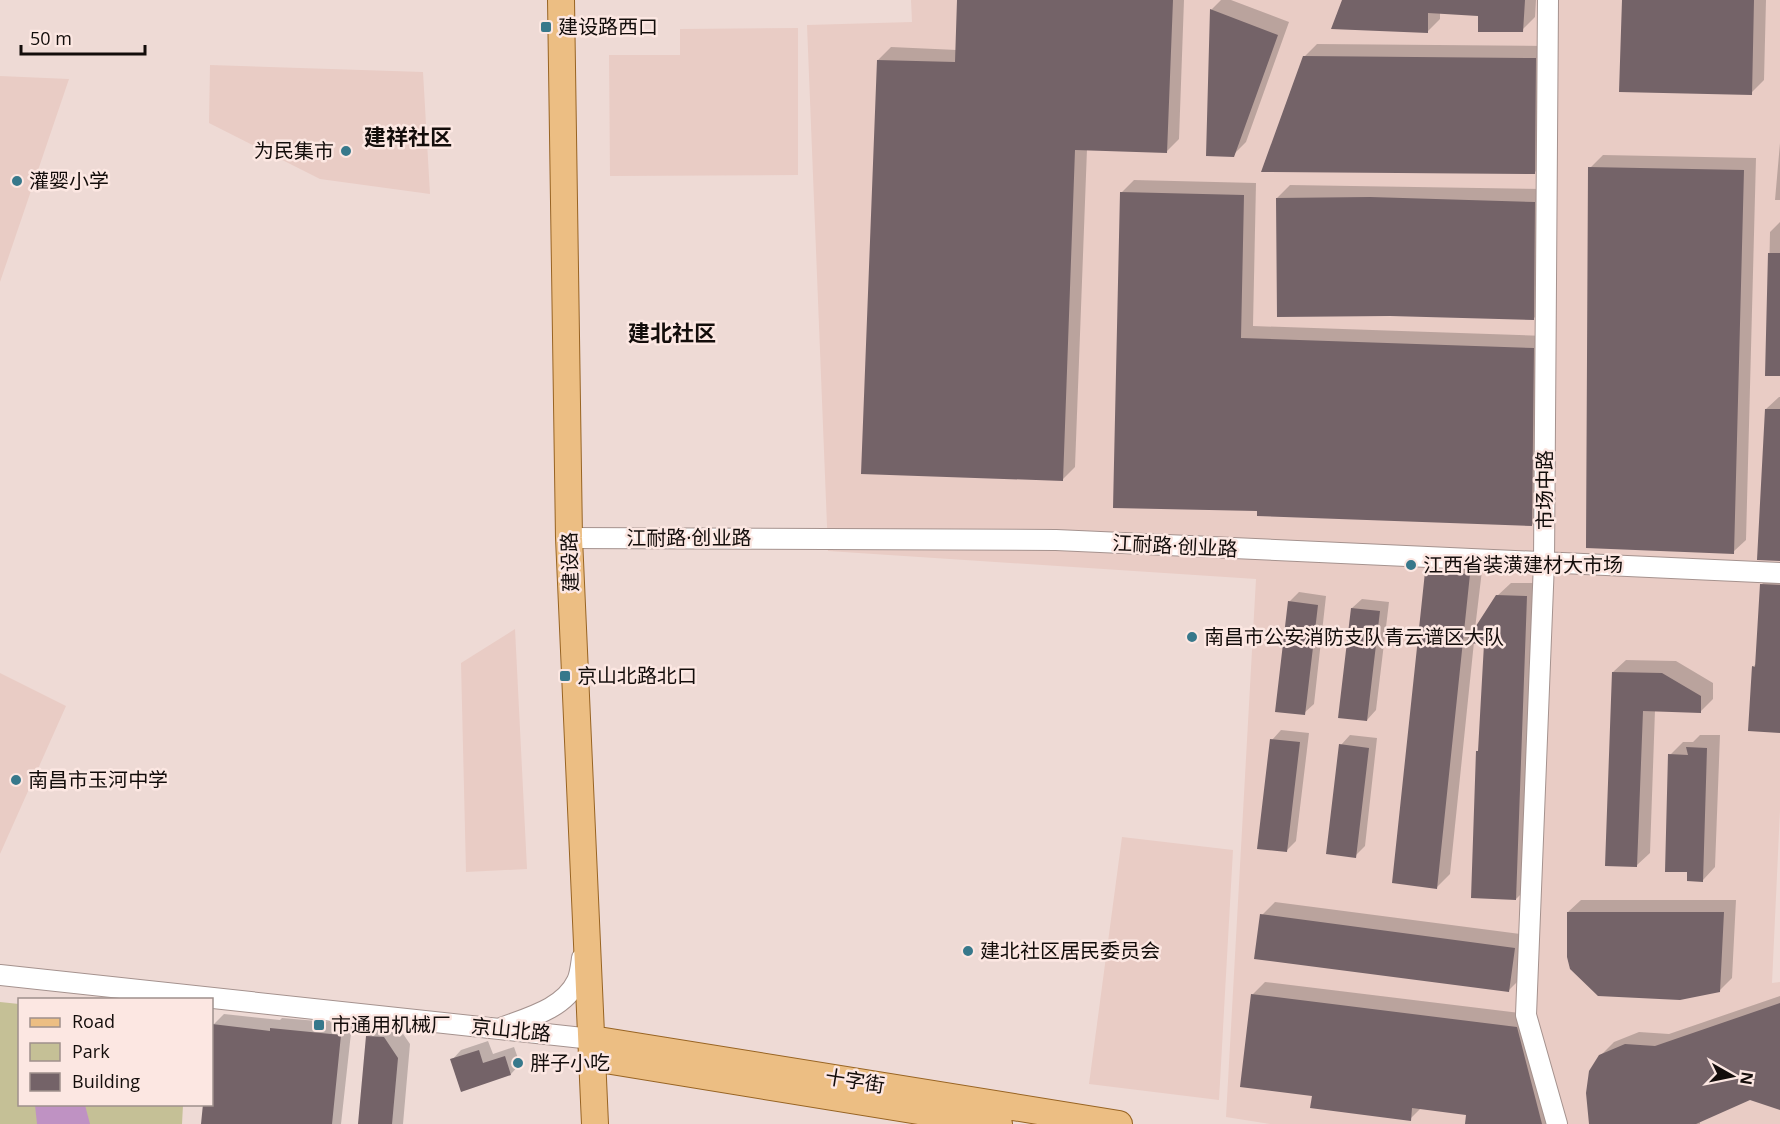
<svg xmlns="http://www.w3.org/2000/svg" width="1780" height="1124" viewBox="0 0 1780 1124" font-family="'Open Sans','Noto Sans SC',sans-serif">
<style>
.built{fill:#e9ccc5}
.green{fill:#c5c096}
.water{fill:#bf92c3}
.shadow{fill:#0003}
.building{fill:#746368}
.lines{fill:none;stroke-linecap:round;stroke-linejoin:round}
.minor-casing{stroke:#a5928e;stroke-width:22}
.major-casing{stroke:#986423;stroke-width:28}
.minor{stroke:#fff;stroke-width:20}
.major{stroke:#ecbe83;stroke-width:26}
.poi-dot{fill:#37788b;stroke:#fce7e2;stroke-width:2}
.labels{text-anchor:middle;stroke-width:5;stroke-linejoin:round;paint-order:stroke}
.poi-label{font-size:20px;fill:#130d0b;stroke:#fce7e2;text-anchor:start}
.street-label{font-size:20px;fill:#130d0b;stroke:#fce7e2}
.quarter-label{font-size:22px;font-weight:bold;fill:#130d0b;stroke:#fce7e2}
</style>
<rect width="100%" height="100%" fill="#eedad5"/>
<path class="built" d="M911 0H1780V810L1772 983 1780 982V1124H1270L1226 1117 1256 579 828 551 807 25 912 22Z
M798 28V175L610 176 609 55H680V29Z
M210 65 423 72 430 194 320 179 209 123Z
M0 76 69 79 0 282Z
M515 629 527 869 466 872 461 663Z
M0 673 66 706 0 854Z
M1122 837 1233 850 1219 1100 1089 1084Z"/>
<path class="green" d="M0 1002 19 1004 20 1104 183 1105 182 1124H0Z"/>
<path class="water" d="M35 1105H85L90 1124H37Z"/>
<path class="shadow" d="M959 0H1184L1179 139 1166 152 1087 149 1075 467 1062 480 878 60 891 47 957 50Z
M1221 0H1231L1289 22 1246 142 1233 155 1211 10Z
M1344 0H1536L1535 17 1522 30 1480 14 1440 13V19L1427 32Z
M1623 0H1766L1764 80 1751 93Z
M1317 44 1548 46 1547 160 1534 173 1304 57Z
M1780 143V200H1775Z
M1603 155 1756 158 1746 540 1733 552 1590 168Z
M1134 180 1256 183 1253 326 1546 336 1544 512 1532 525 1258 509 1121 193Z
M1290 185 1547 189 1546 306 1533 319 1277 198Z
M1780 222V375L1767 374 1770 232Z
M1779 397H1780V561L1766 409Z
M1439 559 1483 562 1475 629 1497 596 1511 583H1539L1529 886 1516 899 1480 750 1485 643 1474 642 1450 874 1437 887 1427 572Z
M1774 572H1780V732L1753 667 1757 663 1761 585Z
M1299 592 1326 596 1314 704 1304 713 1289 602Z
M1362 599 1389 602 1376 710 1367 720 1352 608Z
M1626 660 1676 661 1713 683V699L1700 712 1655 710 1650 853 1637 865 1613 672Z
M1281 730 1309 733 1296 841 1286 851 1272 740Z
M1350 735 1377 738 1365 846 1355 856 1341 745Z
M1700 735H1720L1715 867 1703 880 1670 755 1683 742H1693Z
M1581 900H1736L1732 978 1719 991 1568 912Z
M1275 902 1527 935 1521 978 1508 991 1262 915Z
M1265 982 1529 1014 1558 1124H1466L1467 1114 1421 1108 1410 1119 1314 1095 1252 995Z
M1780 996V1109L1750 1099 1700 1121V1124H1591L1600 1056 1614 1042 1639 1032 1669 1034Z
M224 1014 280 1020 282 1018 352 1024 341 1124H203L212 1104V1043L213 1025Z
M380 1024 397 1025 410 1044 403 1124H359L367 1036Z
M488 1041 493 1054 514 1047 520 1064 511 1074 452 1060 461 1050Z"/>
<path class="building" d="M957 0H1173L1167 153 1075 150 1063 481 861 474 877 60 955 62Z
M1342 0H1525L1523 32H1478V16L1428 13V33L1331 29Z
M1622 0H1754L1752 95 1619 92Z
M1210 9 1278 35 1234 157 1206 156Z
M1303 56 1536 58 1535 174 1261 172Z
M1588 167 1744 170 1734 554 1586 548Z
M1120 192 1244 195 1241 338 1534 348 1532 526 1257 516V511L1113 508Z
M1276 198 1370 197 1535 202 1534 320 1390 316 1277 317Z
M1768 253H1780V376H1765Z
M1765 409H1780V561L1757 560Z
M1425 572 1470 574 1437 889 1392 883Z
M1760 584 1780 585V733L1748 731 1752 666 1755 667Z
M1496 595 1527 596 1516 900 1471 898 1476 751H1478L1484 644 1465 643Z
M1288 601 1318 605 1305 715 1275 712Z
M1351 608 1380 611 1367 721 1338 718Z
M1612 672 1662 673 1701 696V713L1643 711 1637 867 1605 866Z
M1270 739 1300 742 1287 852 1257 849Z
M1339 744 1369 748 1356 858 1326 854Z
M1686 747 1707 748 1703 882 1687 881V872H1665L1668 754 1688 755Z
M1567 912H1724L1720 992 1680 1000 1598 996 1570 969 1567 957Z
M1260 914 1515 948 1509 992 1254 959Z
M1251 994 1517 1027 1542 1124H1465L1466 1115 1412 1108 1411 1121 1310 1108 1312 1096 1240 1087Z
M1780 1003V1110L1750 1100 1696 1124H1589L1586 1093 1589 1071 1599 1055 1625 1044 1655 1046Z
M212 1024 270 1031V1028L341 1035 332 1124H201L203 1104H212Z
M366 1036 384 1037 398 1058 392 1124H358Z
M479 1050 483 1063 505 1056 511 1075 461 1092 450 1059Z"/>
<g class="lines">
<defs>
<path id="minor" d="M1548 0 1544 562 1526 1015 1557 1124
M569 538 1056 540 1780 573
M0 975 592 1039
M501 1028C527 1018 564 1009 577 981 580 975 581 965 582 958"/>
<path id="major" d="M561 0 569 538 595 1124
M592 1039 1119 1124
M593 1058 999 1124"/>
</defs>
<use href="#minor" class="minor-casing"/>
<use href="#major" class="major-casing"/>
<use href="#minor" class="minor"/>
<use href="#major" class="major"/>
</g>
<g class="poi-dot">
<rect x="540" y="21" width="12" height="12" rx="3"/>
<circle cx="346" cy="151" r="6"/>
<circle cx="17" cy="181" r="6"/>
<circle cx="1411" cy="565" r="6"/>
<circle cx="1192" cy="637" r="6"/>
<rect x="559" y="670" width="12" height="12" rx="3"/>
<circle cx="16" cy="780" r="6"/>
<circle cx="968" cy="951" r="6"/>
<rect x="313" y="1019" width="12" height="12" rx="3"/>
<circle cx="518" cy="1063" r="6"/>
</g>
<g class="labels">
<g class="poi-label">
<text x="558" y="34">建设路西口</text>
<text x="334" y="158" text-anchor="end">为民集市</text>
<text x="29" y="188">灌婴小学</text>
<text x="1423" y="572">江西省装潢建材大市场</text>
<text x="1204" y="644">南昌市公安消防支队青云谱区大队</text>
<text x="577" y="683">京山北路北口</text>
<text x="28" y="787">南昌市玉河中学</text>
<text x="980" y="958">建北社区居民委员会</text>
<text x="331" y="1032">市通用机械厂</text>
<text x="530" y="1070">胖子小吃</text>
</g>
<g class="street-label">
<text transform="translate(1545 490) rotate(-90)" y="7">市场中路</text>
<text x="689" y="545">江耐路·创业路</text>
<text transform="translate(1175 546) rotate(3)" y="7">江耐路·创业路</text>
<text transform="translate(570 562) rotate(-92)" y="7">建设路</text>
<text transform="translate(511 1030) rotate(6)" y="7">京山北路</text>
<text transform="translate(855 1081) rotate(9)" y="7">十字街</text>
</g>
<g class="quarter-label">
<text x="408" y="145">建祥社区</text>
<text x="672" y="341">建北社区</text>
</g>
</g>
<rect x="18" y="998" width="195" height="108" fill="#fce7e2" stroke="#9f908c" stroke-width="1.5"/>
<rect x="30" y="1018" width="30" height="9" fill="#ecbe83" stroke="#9f908c" stroke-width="1.5"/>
<text x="72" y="1028" font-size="18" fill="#130d0b">Road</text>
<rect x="30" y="1043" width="30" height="18" fill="#c5c096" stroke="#9f908c" stroke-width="1.5"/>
<text x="72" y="1058" font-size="18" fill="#130d0b">Park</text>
<rect x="30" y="1073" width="30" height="18" fill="#746368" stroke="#9f908c" stroke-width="1.5"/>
<text x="72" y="1088" font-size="18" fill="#130d0b">Building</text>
<g transform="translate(1732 1076) rotate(99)" stroke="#fce7e2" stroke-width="4.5" paint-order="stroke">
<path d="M0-4.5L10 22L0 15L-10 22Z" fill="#130d0b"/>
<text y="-9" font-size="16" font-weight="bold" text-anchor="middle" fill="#130d0b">N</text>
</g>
<path d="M21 45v9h124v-9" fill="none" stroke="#130d0b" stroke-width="3"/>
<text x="30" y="45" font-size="18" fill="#130d0b" stroke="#fce7e2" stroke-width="4.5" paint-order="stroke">50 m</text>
</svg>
